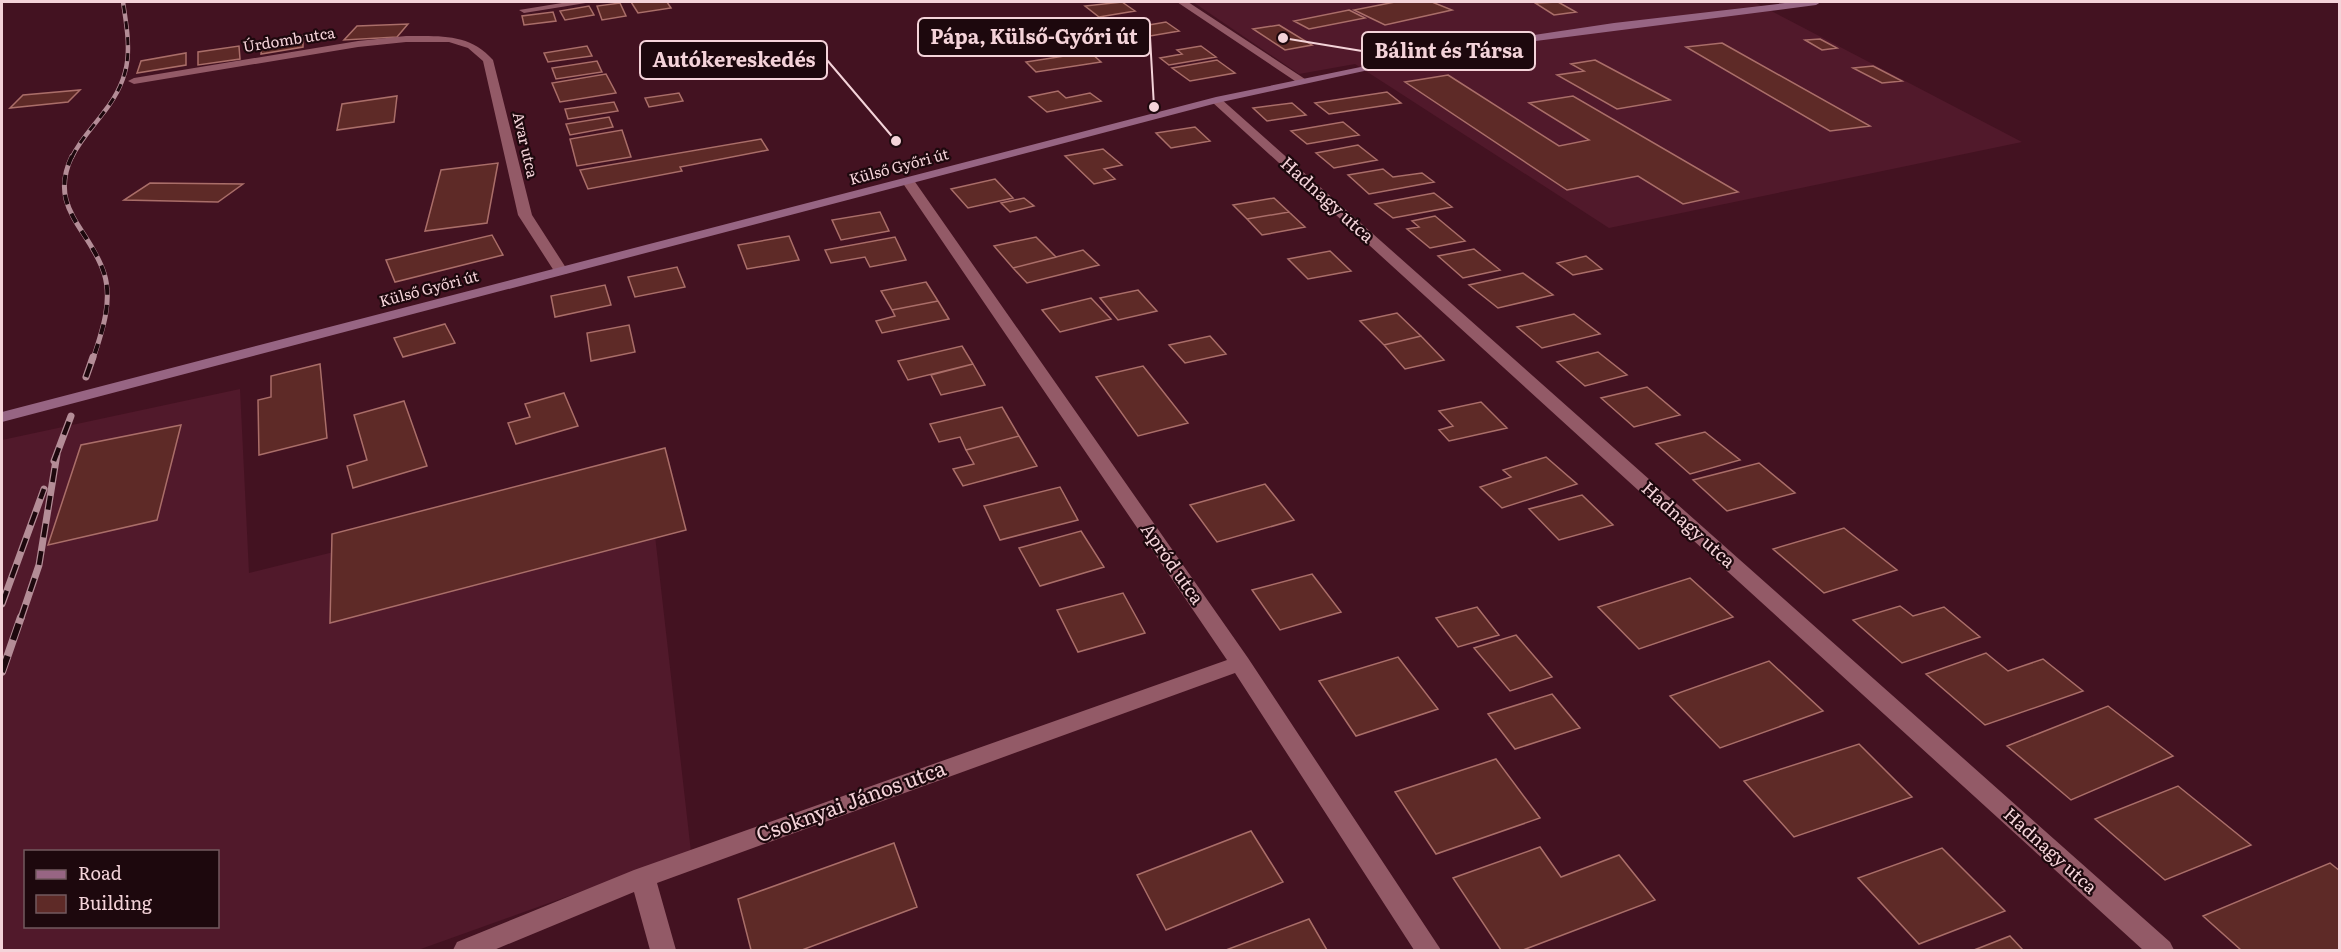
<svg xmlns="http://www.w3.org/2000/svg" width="2341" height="952" viewBox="0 0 2341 952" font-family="Literata,serif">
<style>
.built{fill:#51192b;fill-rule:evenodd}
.building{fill:#5e2a27;stroke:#aa6e69;stroke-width:1.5}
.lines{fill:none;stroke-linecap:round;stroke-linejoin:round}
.street{fill:#935a67;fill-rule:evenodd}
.secondary{fill:#976583;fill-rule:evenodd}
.rail-far3-casing{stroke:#b48d97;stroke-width:4.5}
.rail-far2-casing{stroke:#b48d97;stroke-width:5}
.rail-far1-casing{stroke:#b48d97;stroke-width:7}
.rail-casing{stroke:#b48d97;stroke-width:8}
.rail-far3{stroke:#1d080d;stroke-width:3;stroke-dasharray:8;stroke-linecap:butt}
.rail-far2{stroke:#1d080d;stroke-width:4;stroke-dasharray:10;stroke-linecap:butt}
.rail-far1{stroke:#1d080d;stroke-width:4.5;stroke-dasharray:14;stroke-linecap:butt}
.rail{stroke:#1d080d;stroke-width:6;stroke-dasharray:17;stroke-linecap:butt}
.labels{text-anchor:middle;stroke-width:4.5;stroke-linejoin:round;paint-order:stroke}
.far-street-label{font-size:15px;fill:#f4d3d9;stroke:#1d080d}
.street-label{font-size:18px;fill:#f4d3d9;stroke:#1d080d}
.near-street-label{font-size:21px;fill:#f4d3d9;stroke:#1d080d}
.leader{fill:none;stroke:#f4d3d9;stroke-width:2}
.callout-dot{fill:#f4d3d9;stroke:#1d080d;stroke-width:2}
.callout{fill:#1d080d;stroke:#f4d3d9;stroke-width:2}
.callout-label{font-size:20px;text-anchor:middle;font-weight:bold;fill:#f4d3d9}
</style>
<rect width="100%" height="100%" fill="#431221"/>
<path class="built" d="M1193 2H1764L1756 3 2022 142 1609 228 1355 64 1299 74Z
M240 389 249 573 648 474 691 852 418 950H2V440ZM26 852H218V926H26Z"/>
<path class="building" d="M631 2H667L671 8 638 13Z
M1122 2 1135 11 1099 17 1085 6Z
M1395 2H1432L1452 10 1385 25 1354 10Z
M1558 2 1576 12 1554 15 1535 3Z
M620 3 626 16 602 20 597 6Z
M589 6 594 15 565 20 560 11Z
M1349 10 1365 18 1309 29 1294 21Z
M553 12 556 21 524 25 522 16Z
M1166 22 1179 31 1150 36 1137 27Z
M408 24 397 37 344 40 357 26Z
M1279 25 1312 45 1285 50 1253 29Z
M303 36V47L261 54 262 43Z
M1820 39 1837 48 1822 50 1805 40Z
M1722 43 1870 126 1830 131 1686 47Z
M239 46 240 59 198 65V52Z
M587 46 592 56 548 62 544 53Z
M1201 46 1216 57 1169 65 1160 58 1182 54 1177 50Z
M1090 52 1101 62 1036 72 1026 62Z
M186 53V65L137 73 141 61Z
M1217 60 1235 73 1190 81 1172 68Z
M1595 60 1670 100 1617 109 1557 75 1584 71 1571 64Z
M597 61 602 72 556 79 552 68Z
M1873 66 1902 81 1882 83 1853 68Z
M606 74 616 93 560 102 552 83Z
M1448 75 1559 146 1589 140 1529 103 1573 96 1738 192 1683 204 1638 176 1567 190 1405 82Z
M80 90 68 102 10 108 23 95Z
M1058 91 1066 98 1090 93 1101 101 1047 112 1029 97Z
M1387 92 1401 103 1329 114 1315 103Z
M679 93 683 101 649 107 645 98Z
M397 96 394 122 337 130 342 104Z
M614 102 618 111 568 119 565 109Z
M1292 103 1306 115 1267 121 1253 108Z
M609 117 613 127 570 135 566 124Z
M1343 122 1359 135 1307 144 1291 131Z
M1195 127 1210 141 1171 148 1156 133Z
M622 130 631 157 577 166 570 139Z
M761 139 768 150 680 167 682 171 588 189 580 170Z
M1358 145 1377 160 1334 168 1316 153Z
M1103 149 1122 165 1104 169 1115 179 1094 184 1065 156Z
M498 163 487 223 425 231 441 170Z
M1383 169 1393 177 1422 173 1434 182 1369 194 1348 175Z
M995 179 1013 198 968 208 951 189Z
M150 183 243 184 218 202 124 200Z
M1434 193 1452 207 1393 218 1375 204Z
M1024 198 1034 206 1010 212 1001 203Z
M1274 198 1289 212 1247 219 1233 205Z
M880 212 889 231 841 240 832 220Z
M1289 212 1305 227 1262 235 1247 219Z
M1435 216 1465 241 1430 248 1407 229 1419 227 1412 221Z
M492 235 503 255 395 282 386 260Z
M789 236 799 260 747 269 738 245Z
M895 237 906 260 870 267 865 257 831 263 825 250Z
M1036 237 1056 257 1013 268 994 246Z
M1474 249 1500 270 1463 278 1438 256Z
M1083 250 1099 265 1027 283 1013 268Z
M1330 251 1351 271 1308 279 1288 259Z
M1586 256 1602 269 1573 275 1557 263Z
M677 267 685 287 635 297 628 277Z
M1523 273 1553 295 1498 308 1469 285Z
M926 282 938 301 892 310 881 291Z
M605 285 611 305 555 317 551 296Z
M1138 290 1157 311 1118 320 1100 298Z
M1091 298 1111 319 1060 332 1042 310Z
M938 301 949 319 882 333 876 321 895 316 892 310Z
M1397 313 1421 336 1384 345 1360 321Z
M1574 314 1600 334 1542 348 1517 327Z
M445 324 455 343 403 357 394 338Z
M629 325 635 352 591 361 587 333Z
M1210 336 1226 354 1185 363 1169 345Z
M1421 336 1444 360 1405 369 1384 345Z
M962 346 973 364 908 380 898 361Z
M1598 352 1627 375 1585 386 1557 362Z
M320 364 327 438 259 455 258 400 271 397V376Z
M973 364 985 385 941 395 931 375Z
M1143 366 1188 423 1138 436 1096 377Z
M1647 387 1680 415 1634 427 1601 398Z
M564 393 578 426 516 444 508 423 530 417 525 404Z
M404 401 427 466 353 488 347 466 367 460 354 415Z
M1481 402 1507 428 1449 441 1439 430 1453 426 1439 411Z
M1002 407 1019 436 966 450 960 437 939 442 930 424Z
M181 425 157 520 48 545 81 445Z
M1705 432 1740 460 1690 474 1656 444Z
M1019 436 1037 466 963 486 953 469 974 464 966 450Z
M665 448 686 530 330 623 332 534Z
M1546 457 1577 484 1502 508 1480 487 1511 477 1503 470Z
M1759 463 1795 493 1727 511 1693 480Z
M1265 484 1294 520 1217 542 1190 505Z
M1060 487 1078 520 1000 540 984 506Z
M1582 495 1613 525 1559 540 1529 509Z
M1844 528 1897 570 1824 593 1773 549Z
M1081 531 1104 567 1040 586 1019 548Z
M1312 574 1341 612 1280 630 1252 590Z
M1690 578 1733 617 1639 649 1598 607Z
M1123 593 1145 633 1078 652 1057 610Z
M1900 606 1913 616 1944 607 1980 637 1902 663 1853 620Z
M1477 607 1499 635 1458 647 1436 618Z
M1516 635 1552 677 1510 691 1474 648Z
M1986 653 2008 671 2043 659 2083 691 1985 725 1926 674Z
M1398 657 1438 709 1356 736 1319 681Z
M1769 661 1823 711 1720 748 1670 696Z
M1552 694 1580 728 1515 749 1488 714Z
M2108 706 2173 756 2071 800 2007 746Z
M1859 744 1912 797 1794 837 1744 781Z
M1496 759 1540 818 1436 854 1395 792Z
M2178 786 2251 845 2165 880 2095 819Z
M1251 831 1283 882 1166 930 1137 875Z
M894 843 917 907 802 950H751L738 899Z
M1540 847 1561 877 1619 855 1655 900 1523 950H1501L1453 878Z
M1942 848 2005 911 1919 944 1858 878Z
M2330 863 2340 871V950H2241L2203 916Z
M1309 919 1327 950H1226Z
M2010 936 2023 950H1974Z"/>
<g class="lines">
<path class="street" d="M568 2H592L524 13 519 10Z
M1177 2H1188L1308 81 1298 83Z
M406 36C439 36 470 33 493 60L532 215 568 271 566 274H556L518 215 483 61 468 48 449 42H406L358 47 134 84 128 81 134 78 358 41Z
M1212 98H1220L2170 942 2174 950H2143L1212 102Z
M908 178 913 179 1248 658 1441 950H1414L1235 673 657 883 676 950H650L634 892 494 950H453L457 942 634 870 1227 660 902 182Z"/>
<path class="secondary" d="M1794 2H1821L1816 5 1513 44 1387 66 1217 103 2 422V412L1216 97 1462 46 1614 23Z"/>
<defs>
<path id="rail-far3" d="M72 157C80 140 93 127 104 112 134 74 130 47 123 2"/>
<path id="rail-far2" d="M72 156C47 208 90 229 104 273 113 301 102 332 93 359"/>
<path id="rail-far1" d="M86 377 93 357
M54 461 71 416
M2 604 44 489
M21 618 39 565 57 454"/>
<path id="rail" d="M2 672 21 617"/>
</defs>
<use href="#rail-far3" class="rail-far3-casing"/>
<use href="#rail-far2" class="rail-far2-casing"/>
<use href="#rail-far1" class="rail-far1-casing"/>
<use href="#rail" class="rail-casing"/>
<use href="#rail-far3" class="rail-far3"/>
<use href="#rail-far2" class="rail-far2"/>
<use href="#rail-far1" class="rail-far1"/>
<use href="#rail" class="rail"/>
</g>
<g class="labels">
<g class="far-street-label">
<text transform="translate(289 40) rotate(-9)" y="5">Úrdomb utca</text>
<text transform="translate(525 145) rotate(77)" y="5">Avar utca</text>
<text transform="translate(899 167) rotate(-15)" y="5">Külső Győri út</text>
<text transform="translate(429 289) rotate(-15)" y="5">Külső Győri út</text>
</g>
<g class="street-label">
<text transform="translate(1327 200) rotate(42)" y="6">Hadnagy utca</text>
<text transform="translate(1688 525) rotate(42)" y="6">Hadnagy utca</text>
<text transform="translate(1172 564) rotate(55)" y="6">Apród utca</text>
<text transform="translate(2050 851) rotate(42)" y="6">Hadnagy utca</text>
</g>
<g class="near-street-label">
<text transform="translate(851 802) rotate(-20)" y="7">Csoknyai János utca</text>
</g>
</g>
<path class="leader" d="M1154 107L1150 37M1283 38L1362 51M896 141L827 60"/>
<g class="callout-dot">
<circle cx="1154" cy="107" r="6"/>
<circle cx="1283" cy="38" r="6"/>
<circle cx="896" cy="141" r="6"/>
</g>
<g class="callout">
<rect x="918" y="18" width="232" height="38" rx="6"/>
<rect x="1362" y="32" width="173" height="38" rx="6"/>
<rect x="640" y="41" width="187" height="38" rx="6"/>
</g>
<g class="callout-label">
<text x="1034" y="44">Pápa, Külső-Győri út</text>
<text x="1449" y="58">Bálint és Társa</text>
<text x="734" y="67">Autókereskedés</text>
</g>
<rect width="2341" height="952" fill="none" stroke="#f4d3d9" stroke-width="6"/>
<rect x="24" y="850" width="195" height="78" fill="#1d080d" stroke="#73595f" stroke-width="1.5"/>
<rect x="36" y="870" width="30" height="9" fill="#976583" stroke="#73595f" stroke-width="1.5"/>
<text x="78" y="880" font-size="18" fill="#f4d3d9">Road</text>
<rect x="36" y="895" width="30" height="18" fill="#5e2a27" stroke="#73595f" stroke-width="1.5"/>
<text x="78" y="910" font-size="18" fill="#f4d3d9">Building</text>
</svg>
